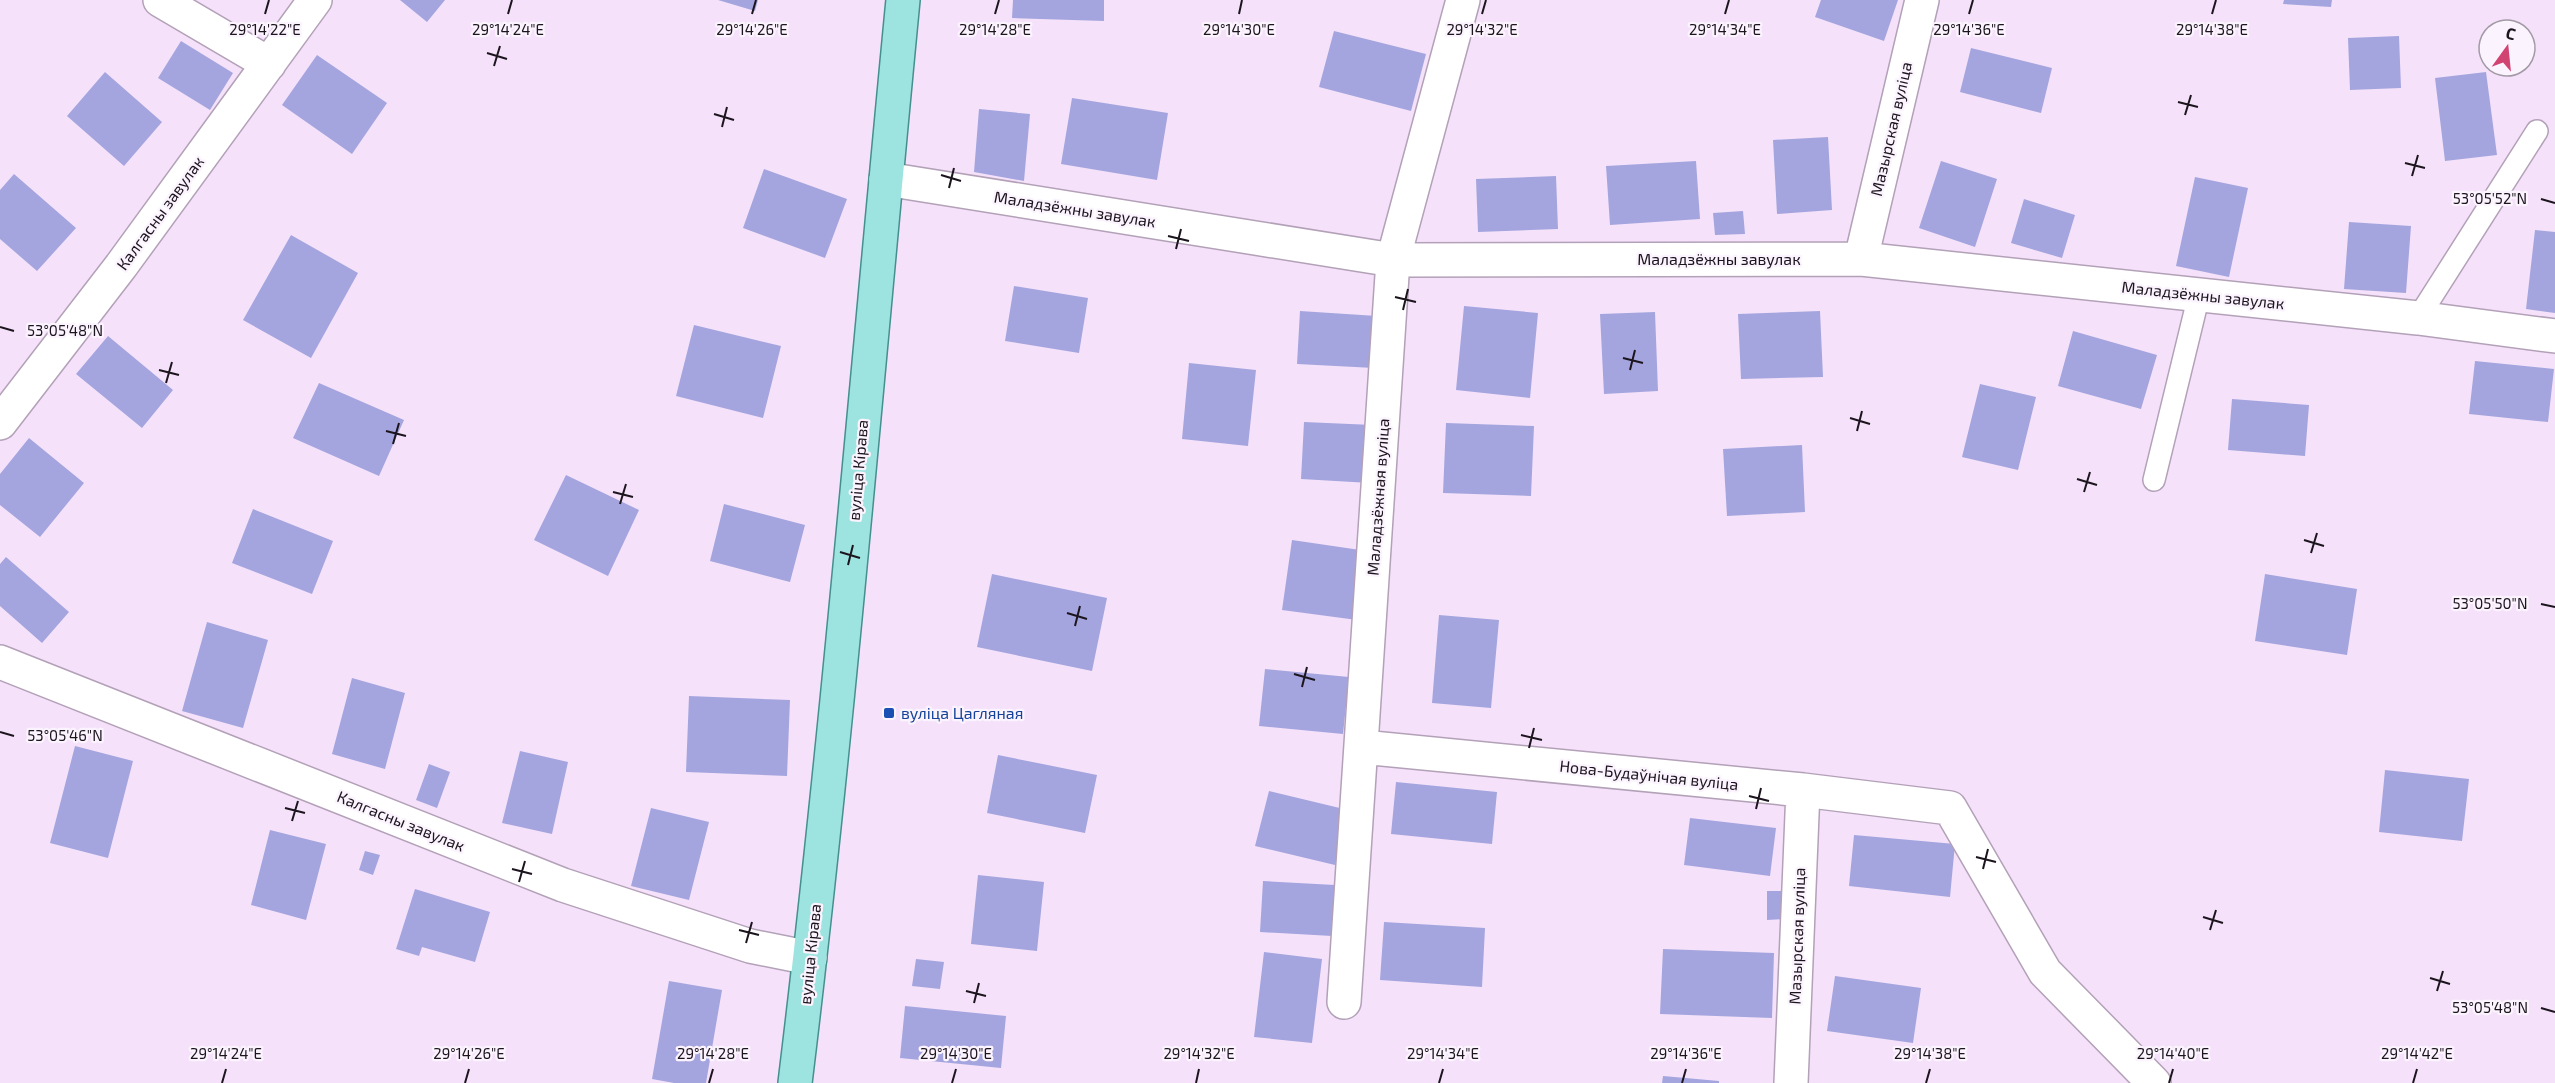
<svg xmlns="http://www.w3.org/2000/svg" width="2555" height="1083" viewBox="0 0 2555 1083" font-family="'Exo 2',sans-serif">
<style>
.building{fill:#a4a5de}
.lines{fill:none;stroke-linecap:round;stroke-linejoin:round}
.lane-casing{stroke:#b3a1b8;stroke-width:24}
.street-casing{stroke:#b3a1b8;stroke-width:36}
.primary-casing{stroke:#458f8f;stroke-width:36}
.lane{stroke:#fff;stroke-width:21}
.street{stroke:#fff;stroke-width:33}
.primary{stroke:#9de3e0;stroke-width:33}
.ticks{fill:none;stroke:#1c151e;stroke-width:2}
.transit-dot{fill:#1a4fb4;stroke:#fbf3fd;stroke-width:2}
.labels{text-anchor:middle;stroke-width:4.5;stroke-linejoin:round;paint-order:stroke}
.street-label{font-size:16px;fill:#1c151e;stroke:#fbf3fd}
.transit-label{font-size:16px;fill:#164399;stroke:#fbf3fd;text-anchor:start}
.ticks-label{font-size:15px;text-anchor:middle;fill:#1c151e;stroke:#fbf3fd;stroke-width:4.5;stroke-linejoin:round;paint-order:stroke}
</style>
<rect width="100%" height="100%" fill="#f5e2fa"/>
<path class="building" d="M400 0H445L427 22Z
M718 0H758L755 11Z
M1013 0H1104V21L1012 18Z
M1821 0H1898L1884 41 1815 17Z
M2284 0H2332L2331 7 2283 4Z
M1334 31 1426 54 1411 111 1319 87Z
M2399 36 2401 88 2350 90 2348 38Z
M181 41 233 73 210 110 158 78Z
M1971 48 2052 68 2041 113 1960 92Z
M317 55 387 103 352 154 282 105Z
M105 72 162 122 124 166 67 116Z
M2486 72 2497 155 2445 161 2435 78Z
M1072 98 1168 113 1157 180 1061 164Z
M979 109 1030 114 1024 181 974 172Z
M1828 137 1832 210 1777 214 1773 140Z
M1696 161 1700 219 1610 225 1606 166Z
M1941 161 1997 179 1975 247 1919 228Z
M764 169 847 199 825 258 743 228Z
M14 174 76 228 37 271 0 239V190Z
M1556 176 1558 229 1478 232 1476 179Z
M2195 177 2248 188 2229 277 2176 266Z
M2024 199 2075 215 2062 258 2011 243Z
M1743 211 1745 234 1715 235 1713 213Z
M2349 222 2411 226 2406 293 2344 289Z
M2535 230 2555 232V313L2526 309Z
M291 235 358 273 311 358 243 320Z
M1014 286 1088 298 1079 353 1005 341Z
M1464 306 1538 313 1530 398 1456 390Z
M1300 311 1377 316 1374 368 1297 364Z
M1820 311 1823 377 1741 379 1738 314Z
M1655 312 1658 391 1604 394 1600 314Z
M694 325 781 346 763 418 676 396Z
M2073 331 2157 355 2141 409 2058 386Z
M108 336 173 390 142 428 76 374Z
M2475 361 2554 369 2548 422 2469 414Z
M1189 363 1256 370 1248 446 1182 439Z
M319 383 404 420 379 476 293 438Z
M1980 384 2036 397 2018 470 1962 457Z
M2232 399 2309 405 2305 456 2228 450Z
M1304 422 1373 425 1370 483 1301 479Z
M1446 423 1534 426 1531 496 1443 493Z
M29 438 84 483 40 537 0 505V474Z
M1802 445 1805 512 1727 516 1723 449Z
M566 475 639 510 608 576 534 540Z
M724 504 805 525 790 582 710 561Z
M253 509 333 541 312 594 232 563Z
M1292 540 1367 551 1357 620 1282 610Z
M6 557 69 612 42 643 0 606V564Z
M992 574 1107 598 1092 671 977 647Z
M2265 574 2357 589 2347 655 2255 641Z
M1439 615 1499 620 1491 708 1432 703Z
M207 622 268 640 243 728 182 711Z
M1265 669 1349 677 1343 734 1259 726Z
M352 678 405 693 385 769 332 754Z
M689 696 790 700 787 776 686 772Z
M75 746 133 761 108 858 50 843Z
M520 751 568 762 552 834 502 823Z
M998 755 1097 775 1085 833 987 813Z
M429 764 450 772 437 808 416 800Z
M2385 770 2469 779 2462 841 2379 832Z
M1396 782 1497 792 1492 844 1391 834Z
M1269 791 1348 810 1335 865 1255 846Z
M651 808 709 822 689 900 631 886Z
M1690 818 1776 828 1770 876 1684 865Z
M270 830 326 844 306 920 251 905Z
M1854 835 1955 844 1950 897 1849 886Z
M365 851 380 855 373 875 359 870Z
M978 875 1044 882 1037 951 971 944Z
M1263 881 1335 885 1332 936 1260 932Z
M415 889 490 912 475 962 422 947 419 956 396 949Z
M1767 891H1788L1787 919 1767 920Z
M1384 922 1485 928 1482 987 1380 980Z
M1663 949 1774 953 1772 1018 1660 1014Z
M1264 952 1322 959 1312 1043 1254 1037Z
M916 959 944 962 940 989 912 986Z
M1835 976 1921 988 1913 1043 1827 1031Z
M669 981 722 990 706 1083H674L652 1079Z
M905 1006 1006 1016 1001 1068 900 1058Z
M1663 1076 1719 1081V1083H1662Z"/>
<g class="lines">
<defs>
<path id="lane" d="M2418 318 2537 131
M2154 480 2199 295"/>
<path id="street" d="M160 0 269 64
M886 179 1393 260 1861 259 2418 318 2555 336
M1861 259 1922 0
M0 423 121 266 315 0
M0 662 563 885 750 946 810 958
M1362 747 1803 790 1950 808 2045 972 2154 1083
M1344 1002 1393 260 1463 0
M1791 1083 1803 790"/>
<path id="primary" d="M795 1083C839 723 868 361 903 0"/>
</defs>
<use href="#lane" class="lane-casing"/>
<use href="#street" class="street-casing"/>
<use href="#primary" class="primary-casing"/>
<use href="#lane" class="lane"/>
<use href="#street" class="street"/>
<use href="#primary" class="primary"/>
</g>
<path class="ticks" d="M265 14 269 0M508 14 512 0M752 14 756 0M995 14 999 0M1239 14 1242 0M1482 14 1486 0M1725 14 1729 0M1969 14 1973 0M2212 14 2216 0M487 53 507 59M494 66 500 46M2178 102 2198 107M714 114 734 120M2185 115 2191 95M722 127 727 107M2405 163 2425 168M941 175 961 181M2412 176 2418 155M949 188 954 168M2541 199 2555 203M1168 236 1189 241M1176 249 1181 229M1395 297 1416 302M1403 310 1408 289M0 327 14 331M1623 358 1643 363M159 370 179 375M1630 370 1635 350M166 383 172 362M1850 418 1870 424M386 431 406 436M1857 431 1862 411M393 444 399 423M2077 479 2097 485M613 492 633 497M2084 492 2090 472M620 504 626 484M2304 540 2324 546M840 552 860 558M2311 553 2317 533M848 565 853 545M2541 604 2555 607M1067 613 1087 619M1075 626 1080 606M1294 674 1315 680M1302 687 1307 667M0 732 14 736M1521 735 1542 740M1529 748 1534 728M1749 796 1769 801M285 808 305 813M1756 809 1761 788M292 821 298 801M1976 857 1996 862M512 869 532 874M1983 869 1988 849M519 882 525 861M2203 917 2223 923M739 930 759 935M2210 930 2216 910M746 943 752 922M2430 978 2450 984M966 991 986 996M2437 991 2443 971M974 1003 979 983M2541 1008 2555 1012M222 1083 226 1069M465 1083 469 1069M709 1083 713 1069M952 1083 956 1069M1196 1083 1199 1069M1439 1083 1443 1069M1682 1083 1686 1069M1926 1083 1930 1069M2169 1083 2173 1069M2413 1083 2417 1069"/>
<rect class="transit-dot" x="883" y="707" width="12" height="12" rx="3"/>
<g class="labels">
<g class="street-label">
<text transform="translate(1891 129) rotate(-77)" y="6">Мазырская вуліца</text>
<text transform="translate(1075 209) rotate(9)" y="6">Маладзёжны завулак</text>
<text transform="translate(160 213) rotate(-54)" y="6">Калгасны завулак</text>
<text x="1719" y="265">Маладзёжны завулак</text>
<text transform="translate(2203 295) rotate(6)" y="6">Маладзёжны завулак</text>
<text transform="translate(858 470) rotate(-85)" y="6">вуліца Кірава</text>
<text transform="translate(1378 497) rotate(-86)" y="6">Маладзёжная вуліца</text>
<text transform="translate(1649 775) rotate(6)" y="6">Нова-Будаўнічая вуліца</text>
<text transform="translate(401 821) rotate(22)" y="6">Калгасны завулак</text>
<text transform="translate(1797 936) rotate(-88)" y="6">Мазырская вуліца</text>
<text transform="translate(810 954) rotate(-84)" y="6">вуліца Кірава</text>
</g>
<g class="transit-label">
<text x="901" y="719">вуліца Цагляная</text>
</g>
</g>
<g class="ticks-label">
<text x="508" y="35">29°14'24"E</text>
<text x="752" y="35">29°14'26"E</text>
<text x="995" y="35">29°14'28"E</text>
<text x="1239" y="35">29°14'30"E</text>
<text x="1482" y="35">29°14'32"E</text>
<text x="1725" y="35">29°14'34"E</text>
<text x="1969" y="35">29°14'36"E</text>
<text x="2212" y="35">29°14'38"E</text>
<text x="265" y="35">29°14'22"E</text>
<text x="2490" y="204">53°05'52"N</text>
<text x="65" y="336">53°05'48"N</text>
<text x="2490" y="609">53°05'50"N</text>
<text x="65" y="741">53°05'46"N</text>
<text x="2490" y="1013">53°05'48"N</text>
<text x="226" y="1059">29°14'24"E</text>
<text x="469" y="1059">29°14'26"E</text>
<text x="713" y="1059">29°14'28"E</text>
<text x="956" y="1059">29°14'30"E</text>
<text x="1199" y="1059">29°14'32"E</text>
<text x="1443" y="1059">29°14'34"E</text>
<text x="1686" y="1059">29°14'36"E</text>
<text x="1930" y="1059">29°14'38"E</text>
<text x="2173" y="1059">29°14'40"E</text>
<text x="2417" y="1059">29°14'42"E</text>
</g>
<g transform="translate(2507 48) rotate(15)"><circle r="28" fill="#fbf3fd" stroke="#a29aa4" stroke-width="1.5"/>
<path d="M0-4.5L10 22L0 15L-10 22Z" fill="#d14472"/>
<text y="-9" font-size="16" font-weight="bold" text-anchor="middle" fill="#1c151e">С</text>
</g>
</svg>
